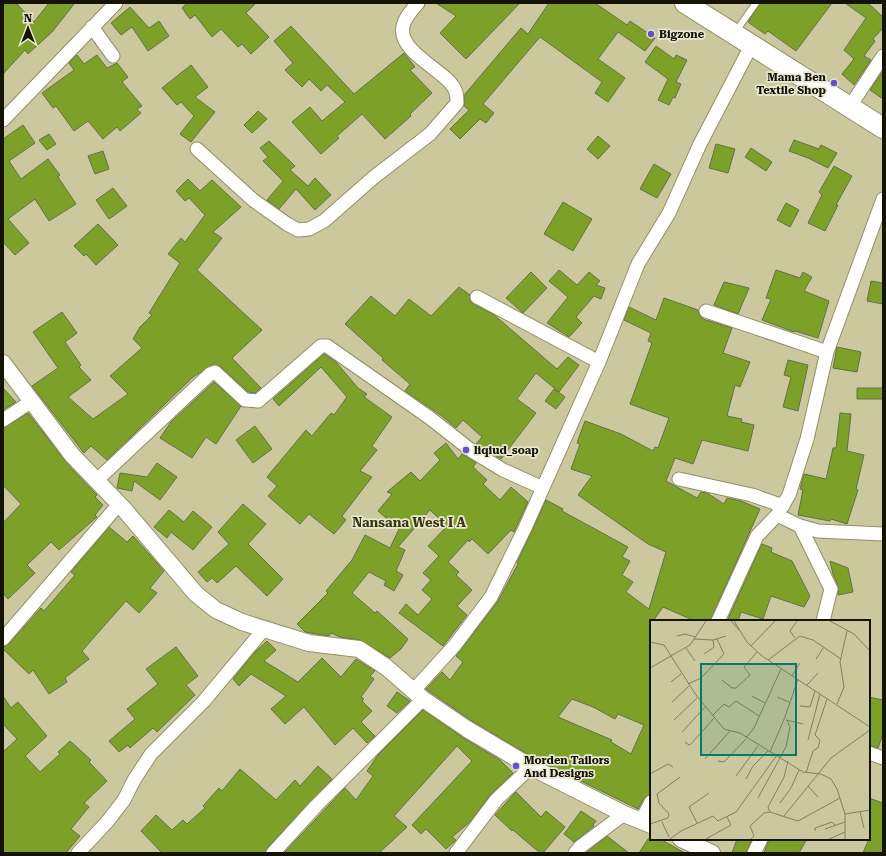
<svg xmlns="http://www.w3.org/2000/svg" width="886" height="856" viewBox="0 0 886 856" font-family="'Roboto Serif',serif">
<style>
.building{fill:#7da128;stroke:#62704a;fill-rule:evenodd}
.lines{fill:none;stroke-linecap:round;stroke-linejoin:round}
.service-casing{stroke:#928f65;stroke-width:8}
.minor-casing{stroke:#928f65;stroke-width:15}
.tertiary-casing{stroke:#928f65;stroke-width:18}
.primary-casing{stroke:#928f65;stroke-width:22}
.service{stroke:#fff;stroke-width:6}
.minor{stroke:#fff;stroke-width:13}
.tertiary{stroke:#fff;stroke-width:16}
.primary{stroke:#fff;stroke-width:20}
.poi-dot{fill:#6452cb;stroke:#e8e7d1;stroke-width:1.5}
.labels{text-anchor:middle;stroke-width:3.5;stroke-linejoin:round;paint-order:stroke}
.poi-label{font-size:11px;font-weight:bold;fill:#151404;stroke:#e8e7d1;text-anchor:start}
.quarter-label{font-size:13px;font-weight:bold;fill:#3b380f;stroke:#e8e7d1}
.inset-road{fill:none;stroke:#82805f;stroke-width:1}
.view{fill:#0f766e;fill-opacity:0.15;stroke:#0f766e;stroke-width:2}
.inset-edge{fill:none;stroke:#151404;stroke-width:2}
</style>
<rect width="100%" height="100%" fill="#cac89c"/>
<path class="building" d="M3 3H16L34 22 49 3H75L52 32 28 54 25 50 3 74Z
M185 3H256L246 13 269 37 251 54 242 44 238 47 221 29 212 37 195 15 190 19 182 8 186 4Z
M436 3H520L466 59 440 33 456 16Z
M549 3H595L627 25 630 21 655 38 645 51 618 32 598 59 625 78 608 102 595 93 602 82 540 37 483 104 494 113 486 123 480 119 460 139 450 129 469 110 464 106 465 94 521 28 528 34Z
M760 3H832L796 51 768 31 765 34 748 22Z
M845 3H868L883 17V28L873 39 875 41 864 56 871 60 854 85 842 74 854 59 844 50 866 18Z
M130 7 149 28 159 21 169 36 148 51 132 27 121 35 111 23Z
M291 26 354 94 404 53 415 67 410 70 432 93 410 114 411 116 385 139 362 114 337 136 339 138 321 154 292 122 310 107 322 121 345 102 327 85 321 91 309 79 302 87 285 70 293 63 274 41Z
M656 46 674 59 676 55 687 60 676 82 681 84 675 98 673 97 669 105 658 100 668 79 645 62Z
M77 55 84 64 97 55 107 68 117 63 128 77 122 82 142 106 137 109 141 113 120 131 117 127 103 139 88 121 74 131 56 106 53 108 42 93 74 70 69 63Z
M191 65 208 87 195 97 215 112 191 142 180 134 194 116 181 102 177 105 162 88Z
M883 71V99L870 90Z
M258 111 267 119 252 133 244 125Z
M23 125 35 143 9 161 21 179 48 159 60 175 58 177 76 204 49 221 35 199 8 219 29 243 15 255 3 242V139Z
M49 134 56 144 47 150 39 140Z
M598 136 610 146 598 159 587 149Z
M794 140 819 149 821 145 837 153 828 168 808 158 789 151Z
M269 141 295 166 290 170 308 186 315 178 331 195 315 210 296 189 279 209 267 200 283 181 263 161 268 157 260 148Z
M716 144 735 149 728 173 709 168Z
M751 148 772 162 766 171 745 157Z
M103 151 109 169 95 174 88 156Z
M654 164 671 174 657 198 640 189Z
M834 166 852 176 836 205H838L825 231 808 223 822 195 819 192Z
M188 179 200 191 212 180 241 207 213 232 222 238 197 270 262 330 232 358 261 388 255 393 248 392 220 366 212 365 193 377 107 460 91 446 84 453 32 386 58 368 33 332 62 312 77 333 65 342 81 365 79 367 91 380 68 397 93 419 128 394 110 376 142 348 133 339 140 327 152 315 149 313 180 263 168 254 181 238 185 242 205 215 189 198 185 201 176 191Z
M113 188 127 206 109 219 96 200Z
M563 202 592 219 573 251 544 234Z
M786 203 799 210 790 227 777 220Z
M98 224 118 245 96 265 86 254 84 256 74 246Z
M559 270 577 285 589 272 600 281 596 285 605 288 601 299 594 296 576 317 582 323 569 337 547 323 568 297 549 281Z
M776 270 800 278 803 272 812 277 804 291 829 301 818 338 795 331 794 332 762 320 771 299 766 298Z
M531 272 547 288 523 313 506 298Z
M871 281 883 283V304L867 301Z
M724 282 749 288 738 314 714 305Z
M459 287 470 295V301L473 304 493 314 557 369 568 357 579 365 559 392 536 373 517 399 536 413 501 459 476 444 482 437 463 420 456 428 442 416 405 391 410 384 382 360 383 358 345 324 371 296 395 316 409 299 431 316Z
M664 298 698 310 700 316 703 319 732 328 723 353 750 362 740 387 735 385 727 416 742 419 741 422 754 425 748 451 702 440 693 464 675 458 666 481 697 498 701 492 707 493 724 504 727 498 741 501 760 509 710 621H695L663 607 653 621H651V794L644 798 638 809 536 759 472 721 426 689 442 672 450 680 463 662 456 656 498 601 518 564 517 563 546 500 563 509 562 511 628 547 622 557 630 561 622 575 633 582 626 592 649 609 666 552 648 544 578 495 592 476 571 469 580 444 577 443 585 421 621 434 653 451 655 447 658 448 669 418 630 404 652 343 648 341 651 333 624 320 629 307 656 320ZM572 699 593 707 615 719 618 714 644 725 631 754 611 742 612 740 558 717Z
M837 347 861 352 857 372 833 368Z
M324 354 336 362 358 388 367 394 364 397 392 417 372 446 377 450 360 471 372 477 342 516 346 520 334 534 309 514 300 524 268 496 277 486 267 477 306 430 312 436 331 413 334 415 347 397 321 367 279 406 273 399Z
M788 360 808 365 798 411 783 407 791 377 784 375Z
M214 382 241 406 216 444 206 437 192 458 160 438 171 422Z
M3 388 16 402 3 410Z
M857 388H883V399H857Z
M554 389 565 397 556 409 545 401Z
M28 413 71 468 97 495 95 497 103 505 95 515 97 517 59 550 51 542 27 565 35 573 8 599 3 593V523L21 504 3 485V428Z
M840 413 851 414 847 451 864 455 856 489 858 490 847 524 831 519 830 521 798 515 803 490 800 489 804 474 826 479 833 448H836Z
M255 426 272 449 253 463 236 440Z
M446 443 458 459 462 454 476 463 473 467 487 480 483 484 500 500 511 487 528 502 514 532 511 530 488 554 472 539 469 542 468 540 448 562 459 572 456 575 472 590 457 606 467 615 443 646 399 613 406 604 418 615 432 599 422 590 431 580 423 573 439 556 428 546 447 526 430 510 398 547 405 550 396 571 403 575 394 591 384 585 386 581 369 572 352 593 375 613 377 611 408 639 401 649 390 658 360 640 340 637 331 633 329 636 305 632 297 624 328 593 326 591 352 560 365 535 390 548 399 529 378 511 392 494 387 492 411 472 420 481 440 460 434 453Z
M157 463 177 477 160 500 134 481 132 491 117 488 120 473 147 477Z
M243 504 266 524 248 544 283 579 267 596 236 566 217 583 212 578 207 582 198 572 229 544 218 532Z
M169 510 184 522 193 511 212 527 193 550 171 532 167 538 154 527Z
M109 527 127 542 133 536 164 571 150 588 157 593 139 613 126 601 82 651 89 659 65 678 67 682 49 694 33 670 29 674 3 649V647L9 644 41 608 44 611 75 575 71 572Z
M762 544 772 548 771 552 792 561 810 596 804 607 771 596 763 619 741 612 738 621H727Z
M830 561 848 568 853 592 838 595V586L833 574Z
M267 641 276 650 264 661 298 682 322 658 341 677 356 659 375 671 370 676 374 679 361 697 364 699 362 701 372 711 361 722 375 736 367 743 353 728 335 745 304 707 285 724 271 709 286 696 251 674 239 686 233 679 255 652Z
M176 647 198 676 186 685 195 695 157 732 153 728 130 748 128 745 119 752 109 741 135 719 127 709 158 684 146 669Z
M397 692 410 701 397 713 387 706Z
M3 696 11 708 18 702 47 736 25 756 40 772 60 754 58 752 70 741 91 760 89 762 107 781 84 803 89 807 71 829 80 836 66 853H3V752L17 739 3 724Z
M869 697 883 700V734L878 748 869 745Z
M423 710 462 737 500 760 513 773 490 795 470 822 452 837 456 840 446 849 426 829 421 834 412 825 472 761 457 746 394 816 407 827 379 853H284L345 788 356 800 373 776 367 771 378 755Z
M318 766 332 779 267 848 265 853H162L141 831 156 815 172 830 183 820 187 824 205 808 203 806 219 788 222 791 240 769 276 800 295 780 300 786Z
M516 792 541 817 546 811 565 827 543 853H540L513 830 512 831 495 815Z
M869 798 883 803V853H863L869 839Z
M581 811 596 821 593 825 594 826 574 842 564 834Z
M607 836 629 853H585H586Z
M648 839H660L685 853H639Z
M737 839H752L746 853H732Z
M769 839H807L799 853H764Z"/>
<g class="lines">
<defs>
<path id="service" d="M736 31 756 3"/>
<path id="minor" d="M92 27 113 56
M849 108 883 56
M3 120 116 3
M197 149 253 200 287 224 298 230 309 229 324 221 374 177 430 134 457 103C457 98 457 92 454 88 446 71 397 52 403 26 405 17 412 10 418 3
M477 297 599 362
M706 311 827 352
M3 420 32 401
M679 479 752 495 783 506
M96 481 210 374 215 372 245 400 258 401 321 346H327L430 418 472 451 503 470 543 488
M777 515 800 526 818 531 883 534
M800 526 831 589 823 621
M718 621 757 536 777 515 789 495 807 439 827 352 883 199
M3 639 119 504
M414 690 455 645 491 597 525 528 599 362 638 264 669 213 700 144 752 44
M869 753 883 758
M641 821 651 802
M78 853 107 822 124 800 134 780 151 754 204 701 264 629
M273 853 316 806 423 699
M456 853 496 800 531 767
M575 853 580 847 624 814
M754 853 761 839"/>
<path id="tertiary" d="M3 363 72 455 123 508 196 594 216 610 242 622 309 643 359 649 386 667 423 699 467 729 531 767 624 814 651 825
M681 839 712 853"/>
<path id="primary" d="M685 3 883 128"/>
</defs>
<use href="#service" class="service-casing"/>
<use href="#minor" class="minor-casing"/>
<use href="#tertiary" class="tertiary-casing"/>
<use href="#primary" class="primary-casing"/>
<use href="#service" class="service"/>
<use href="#minor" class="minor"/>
<use href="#tertiary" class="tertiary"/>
<use href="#primary" class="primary"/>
</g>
<g class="poi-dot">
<circle cx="651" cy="34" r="4"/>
<circle cx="834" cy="83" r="4"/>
<circle cx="466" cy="450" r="4"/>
<circle cx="516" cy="766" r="4"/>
</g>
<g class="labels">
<g class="poi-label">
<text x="659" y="38">Bigzone</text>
<text x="826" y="81" text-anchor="end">Mama Ben<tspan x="826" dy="13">Textile Shop</tspan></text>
<text x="474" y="454">liqiud_soap</text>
<text x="524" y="764">Morden Tailors<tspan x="524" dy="13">And Designs</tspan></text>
</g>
<g class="quarter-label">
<text x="409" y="527">Nansana West I A</text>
</g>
</g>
<g transform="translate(650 620)">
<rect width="220" height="220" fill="#cac89c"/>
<path class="inset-road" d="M81 1 89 10M84 1 97 22 112 36 220 107M180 1 204 14 220 31M27 16 35 14 45 17M145 18 140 11 147 1M44 19 63 20 76 16M0 22 14 25 46 75 74 109 90 113 153 152 171 154 181 159 187 169 195 194V219M101 26 125 1M36 28 45 41M54 34 64 27 63 20M166 39 174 27M118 40 150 16 163 20 191 39M0 48 40 25 56 1M142 56 150 43M72 60 82 68H86L100 55 94 47 107 32M21 62 31 54M38 64 51 58 74 34 67 19M157 65 168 53M102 76 115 83M127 77 139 82M22 82 39 66M187 84 194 67 190 42 197 11M150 86 160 87 165 71M62 96 74 84 79 87 86 81 109 96M24 100 47 78M136 100 153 104M32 112 55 87M96 118 104 108 131 49M158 120 170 74M35 122 39 125 41 124 64 98M120 132 135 97 148 59M55 139 80 111M68 141 74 142 96 119M156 153 163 131 168 128 170 120 165 115 177 79M0 154 18 144 23 147M86 156 108 126M96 159 103 146 118 131M158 166 168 177M108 178 136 127 140 107 137 100M130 183 141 168 149 150M120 192 118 187 134 157 138 141M210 192 214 208M195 194 220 190M134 196 181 138 220 110M12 202 19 217M47 203 39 187 59 173M0 204 18 198 19 194 9 183 7 174 30 157M175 209 195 202M165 211V208L182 202 185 205M20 219 31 211 63 196 68 201 86 192 127 135M56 219 81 205 77 197M101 219 104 216 100 206 114 193 120 192 148 201 190 178M179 219 195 212"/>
<path class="view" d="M51 44H146V135H51Z"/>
<rect width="220" height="220" class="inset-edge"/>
</g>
<rect width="886" height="856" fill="none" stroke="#151404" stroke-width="8"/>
<g transform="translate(28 28)" stroke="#e8e7d1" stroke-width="3" paint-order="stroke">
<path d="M0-3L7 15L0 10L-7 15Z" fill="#151404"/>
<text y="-6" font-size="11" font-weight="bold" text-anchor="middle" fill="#151404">N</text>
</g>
</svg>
